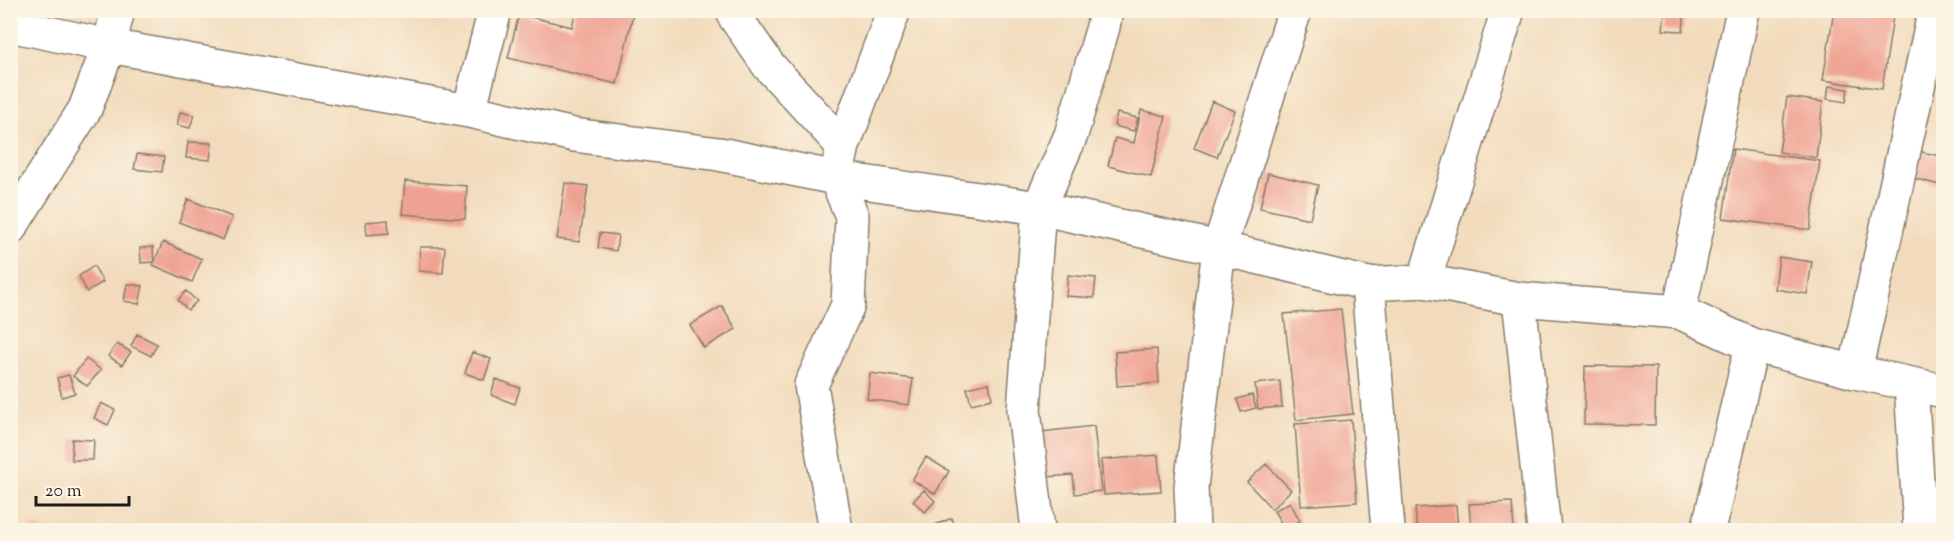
<svg xmlns="http://www.w3.org/2000/svg" width="1954" height="541" viewBox="0 0 1954 541" font-family="'Sorts Mill Goudy',serif">
<style>
.building{fill:#efa292}
.lines{fill:none;stroke-linecap:round;stroke-linejoin:round}
.minor-casing{stroke:#877c6c;stroke-width:36}
.minor{stroke:#fff;stroke-width:33}
</style>
<rect width="100%" height="100%" fill="#fcf5e5"/>
<filter id="ink" filterUnits="userSpaceOnUse"><feTurbulence type="fractalNoise" baseFrequency=".0167" numOctaves="2"/><feDisplacementMap in="SourceGraphic" scale="12" xChannelSelector="R" yChannelSelector="G"/><feConvolveMatrix kernelMatrix="1 2 1 2 8 2 1 2 1" color-interpolation-filters="sRGB"/></filter>
<filter id="wash" filterUnits="userSpaceOnUse"><feTurbulence type="fractalNoise" baseFrequency=".008" numOctaves="4" result="noise"/><feDisplacementMap in="SourceGraphic" scale="24" xChannelSelector="R" yChannelSelector="G"/><feGaussianBlur stdDeviation="1.35" result="paint"/><feColorMatrix in="noise" values="0 0 0 0 0 0 0 0 0 0 0 0 0 0 0 0 0 1.4 0 .05"/><feComposite in="paint" operator="in"/></filter>
<g filter="url(#wash)">
<rect width="100%" height="100%" fill="#f2dbbc"/>
<g id="blocks">
<path class="building" d="M576 10H634L617 84 508 58 519 14 572 27Z
M1665 10H1685L1683 31 1663 30Z
M1834 10H1894L1882 89 1823 80Z
M1829 86 1848 89 1846 102 1827 99Z
M1787 97 1823 102 1816 158 1779 152Z
M1212 101 1235 111 1217 157 1194 148Z
M1141 110 1166 116 1151 177 1108 166 1115 138 1134 143Z
M180 112 194 115 190 128 177 125Z
M1117 113 1138 118 1134 131 1114 126Z
M188 142 212 143 210 160 186 158Z
M1733 149 1820 161 1810 230 1723 218Z
M1918 151 1944 157V186L1912 178Z
M137 154 164 157 162 172 134 169Z
M1268 173 1318 185 1310 219 1260 208Z
M405 181 467 186 465 219 402 214Z
M565 183 588 186 579 242 557 239Z
M188 199 232 217 223 240 179 222Z
M388 220 389 233 367 235 366 222Z
M600 233 618 235 616 251 598 248Z
M163 242 202 259 192 282 153 265Z
M153 247 154 262 141 263 140 248Z
M420 247H445L443 273 419 271Z
M1779 257 1812 262 1807 294 1775 289Z
M94 266 103 282 87 292 79 276Z
M1068 275 1096 278 1094 298 1066 296Z
M127 284 143 286 139 304 124 301Z
M186 291 197 301 188 310 178 300Z
M722 306 736 329 704 348 690 325Z
M1341 309 1353 414 1296 420 1284 314Z
M137 334 157 344 151 356 131 346Z
M117 344 131 352 122 365 108 356Z
M1157 349 1159 383 1117 386 1115 352Z
M472 352 491 359 484 380 465 373Z
M86 359 101 370 87 386 73 376Z
M1585 366 1656 367 1655 425 1584 424Z
M870 373 913 379 909 405 867 399Z
M69 375 75 393 62 397 57 378Z
M496 379 520 388 515 404 491 395Z
M1280 381 1282 407 1258 409 1255 384Z
M989 383 992 399 971 404 967 388Z
M1252 395 1256 408 1241 412 1237 399Z
M101 403 115 410 108 425 94 418Z
M1351 420 1357 502 1301 506 1295 424Z
M1094 426 1101 491 1075 494 1073 475 1046 477 1041 432Z
M72 439 94 440 93 460H72Z
M1158 455 1161 491 1104 495 1101 460Z
M926 457 949 471 935 494 912 480Z
M1266 464 1291 490 1272 509 1247 482Z
M924 490 935 501 925 512 913 501Z
M1290 502 1300 521 1285 530 1274 511Z
M1512 502 1514 530H1471L1469 504Z
M1456 505 1458 530H1417L1415 508Z
M952 518 956 530H937L935 525Z
M32 526 47 530H31Z"/>
</g>
</g>
<g filter="url(#ink)">
<use href="#blocks" fill-opacity="0" stroke="#877c6c" stroke-width="1.5"/>
<g class="lines">
<defs>
<path id="minor" d="M734 10 735 17 769 66 843 146
M10 25 109 46 469 111 574 135 719 154 836 178 1039 208 1219 248 1368 284 1424 281 1519 299 1679 312 1752 345 1855 372 1944 391
M469 111 495 10
M10 228 85 109 109 46 118 10
M1424 281 1508 10
M1368 284 1388 530
M1519 299 1544 530
M1679 312 1743 10
M1855 372 1935 10
M1911 384 1920 530
M836 530 811 385 848 305 852 216 836 178 843 146 894 10
M1038 530 1024 410 1039 208 1071 135 1103 27 1106 10
M1193 530 1191 487 1219 248 1295 10
M1708 530 1752 345"/>
</defs>
<use href="#minor" class="minor-casing"/>
<use href="#minor" class="minor"/>
</g>
</g>
<rect width="1954" height="541" fill="none" stroke="#fcf5e5" stroke-width="36"/>
<path d="M36 496v9h93v-9" fill="none" stroke="#1c1c1c" stroke-width="3"/>
<text x="45" y="496" font-size="18" fill="#1c1c1c" stroke="#fcf5e5" stroke-width="4.5" paint-order="stroke">20 m</text>
</svg>
